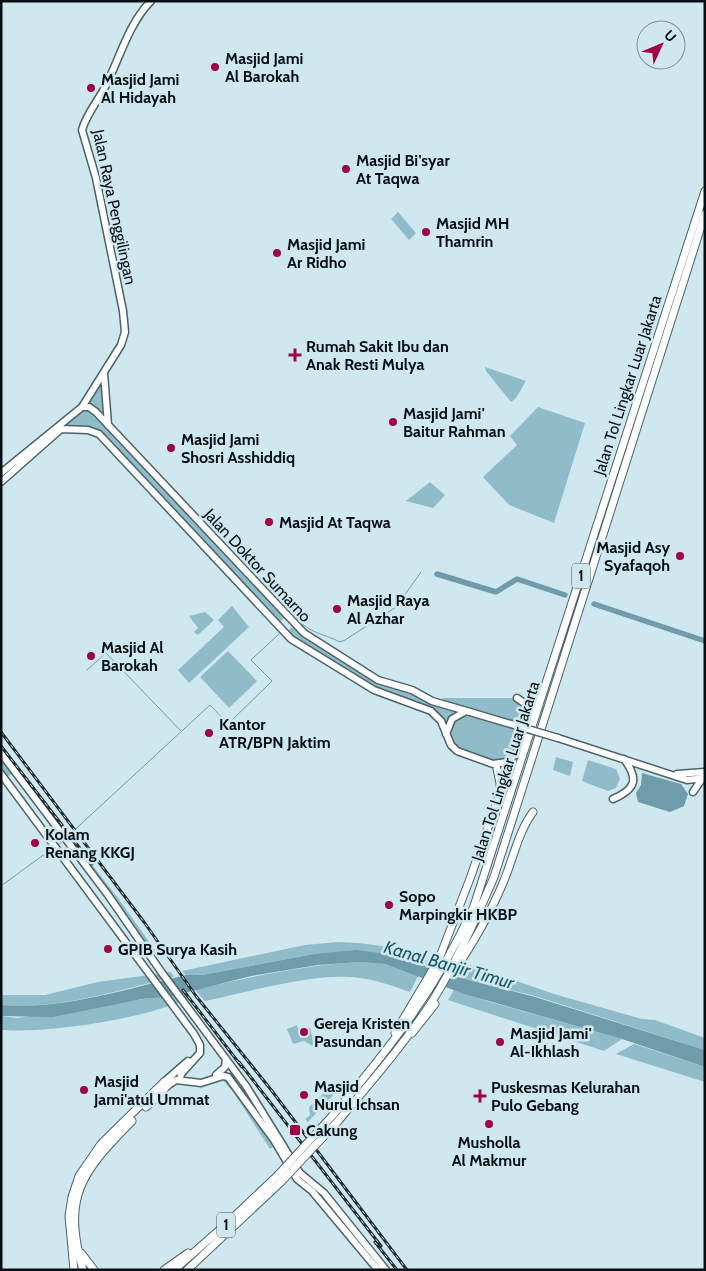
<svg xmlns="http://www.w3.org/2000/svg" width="706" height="1271" viewBox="0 0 706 1271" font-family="Cabin,sans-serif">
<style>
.green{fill:#90bbc9}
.water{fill:#6f9caa}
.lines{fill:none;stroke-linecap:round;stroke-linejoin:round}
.stream{stroke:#6f9caa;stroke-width:1}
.river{stroke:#6f9caa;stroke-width:5.5}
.major-casing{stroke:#4c636a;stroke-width:9}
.highway-casing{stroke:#4c636a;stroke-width:9}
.major{stroke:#fff;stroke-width:6}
.highway{stroke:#fff;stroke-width:7}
.rail-casing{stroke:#222d30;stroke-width:3}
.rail{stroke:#cfe8f0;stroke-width:1;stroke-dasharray:4;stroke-linecap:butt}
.major-bridge-casing{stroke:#4c636a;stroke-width:9;stroke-linecap:butt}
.highway-bridge-casing{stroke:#4c636a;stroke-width:9;stroke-linecap:butt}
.major-bridge{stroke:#fff;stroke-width:6}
.highway-bridge{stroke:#fff;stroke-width:7}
.poi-dot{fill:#a10442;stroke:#cfe8f0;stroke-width:2}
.labels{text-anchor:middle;stroke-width:5;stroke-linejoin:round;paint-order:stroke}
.shield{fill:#cfe8f0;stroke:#425054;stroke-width:1}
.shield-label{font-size:15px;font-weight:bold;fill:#060f11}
.poi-label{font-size:16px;font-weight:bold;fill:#060f11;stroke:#cfe8f0;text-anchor:start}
.street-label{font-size:16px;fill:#060f11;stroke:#cfe8f0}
.water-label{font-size:18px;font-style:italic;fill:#1a5767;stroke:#cfe8f0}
</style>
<rect width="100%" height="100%" fill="#cfe8f0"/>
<path class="green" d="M398 212 416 233 409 240 391 219Z
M485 367 526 381 516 398 511 402 486 371Z
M104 371 108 425 286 616 277 625 99 434 58 426 77 410Z
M538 407 585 423 554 523 509 505 483 477 517 445 510 436Z
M430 482 445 495 433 508 406 501Z
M232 606 249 627 189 683 178 670 224 627 218 620Z
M205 612 214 620 198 635 194 632 198 628 189 616Z
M292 627 370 677 450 706 442 698H517L530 713 516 754 502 764 454 749 435 714 374 690 286 633Z
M228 651 257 681 229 708 200 677Z
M1 748 118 898 160 957 148 951 8 764 12 775 6 776 1 772Z
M556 757 573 762 570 776 553 770Z
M588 760 616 769 620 779 616 788 608 791 582 781Z
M338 942C368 943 395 947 424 956L427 962 425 965 387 954H314L202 975H186L182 971 305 945Z
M360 962 385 964 418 976 410 992C390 985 371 978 350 977 306 975 248 992 205 1001L195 990C250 977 304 965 360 962Z
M470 965 554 994 642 1019 655 1020 705 1038V1050L535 996 461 978Z
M171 972 174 977C118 990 60 1010 1 1005V995H45L98 982Z
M454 990 487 1001 622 1039 604 1051 448 1000Z
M184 993 189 999C140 1019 54 1033 1 1030V1016L17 1018Z
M297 1025 300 1038 308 1037 307 1028H310L313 1040 321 1042 317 1048 304 1041 293 1044 287 1029Z
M634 1044 705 1067V1082L616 1054Z
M224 1075 238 1090 246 1086 245 1084H250L288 1145 286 1146 281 1141 270 1149 234 1093 220 1077Z
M336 1082H345L308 1122 305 1119 310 1115 309 1107Z"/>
<path class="water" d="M642 773 681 784 688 794 684 806 670 812 638 802 636 793 641 785Z
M356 950 387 954 461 978 535 997 705 1050V1067L622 1039 464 994 385 964 360 962 318 965 251 976 173 996 142 999 53 1017 1 1016V1005C63 1010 126 989 186 975H202L314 954Z"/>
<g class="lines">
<path class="stream" d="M296 618C311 634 322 633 340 642L345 640 396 607 421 572
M87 670 106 653 181 731
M68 836 210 705 228 724 272 681 251 660 279 634
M56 846 63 841
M1 886 53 848"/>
<path class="river" d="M437 574 496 592 517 579 565 595
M594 604 705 641"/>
<defs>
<path id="major" d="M104 373 108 425
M82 407H89L96 412 304 633 378 680 412 690 432 701 470 712
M1 473 82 407 121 345 125 332 123 311 96 178 82 130C86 115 97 102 104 89 119 61 128 24 151 1
M1 482 61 429 88 430 99 434 291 639 374 690 431 711 441 721 451 745 457 751 493 764 507 762 516 754 539 690
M517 698 524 703 530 714
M446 734 452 719 466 711
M558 738 687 780 705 778
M1 753 108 895 162 973 246 1086 300 1173 324 1193 386 1270
M1 774 194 1034 200 1045V1053L181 1074 180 1080
M677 774 705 772
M693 792 702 779
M613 799C636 789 639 779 624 759
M188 1061 164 1082 167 1086 176 1080 201 1083 223 1076 228 1077 274 1140 297 1179 312 1191 378 1270
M216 1075 225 1067 226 1059"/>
<path id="highway" d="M453 973C472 945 490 914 503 883 513 860 518 832 533 812
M395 1033 439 959 471 876 500 793V783L497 769
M412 1033 435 1004
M146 1107 167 1086
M333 1115C391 1047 437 988 474 906L705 191
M338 1121C371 1082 405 1043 433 1000 457 961 476 919 494 877L705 214
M81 1253 94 1270
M74 1270 69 1216 72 1197 79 1176 101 1144 164 1082
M83 1270C62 1196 81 1173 132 1121
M164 1270 188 1253
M174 1270 223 1227 277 1176
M187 1270 281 1182"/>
</defs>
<use href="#major" class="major-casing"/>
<use href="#highway" class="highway-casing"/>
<use href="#major" class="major"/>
<use href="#highway" class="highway"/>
<defs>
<path id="rail" d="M1 732 144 922 196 996 272 1091 407 1270
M1 746 92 864
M183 990 242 1067
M239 1062 381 1246
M375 1242 397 1270"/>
</defs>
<use href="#rail" class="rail-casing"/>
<use href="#rail" class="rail"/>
<defs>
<path id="major-bridge" d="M470 712 558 738"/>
<path id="highway-bridge" d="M277 1176 333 1115
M281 1182 338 1121"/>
</defs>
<use href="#major-bridge" class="major-bridge-casing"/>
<use href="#highway-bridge" class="highway-bridge-casing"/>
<use href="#major-bridge" class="major-bridge"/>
<use href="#highway-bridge" class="highway-bridge"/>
</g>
<g class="poi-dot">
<circle cx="215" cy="67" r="5"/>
<circle cx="91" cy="88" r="5"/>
<circle cx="346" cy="169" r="5"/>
<circle cx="426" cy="232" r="5"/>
<circle cx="277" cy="253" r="5"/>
<path d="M292.5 347.5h5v5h5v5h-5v5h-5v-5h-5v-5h5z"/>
<circle cx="393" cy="422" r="5"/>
<circle cx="171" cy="448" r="5"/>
<circle cx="269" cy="522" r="5"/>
<circle cx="680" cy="556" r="5"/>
<circle cx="337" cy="609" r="5"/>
<circle cx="91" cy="656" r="5"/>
<circle cx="209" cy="733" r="5"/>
<circle cx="35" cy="843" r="5"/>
<circle cx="389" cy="905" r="5"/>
<circle cx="108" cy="949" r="5"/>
<circle cx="304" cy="1032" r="5"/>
<circle cx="500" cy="1042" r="5"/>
<circle cx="84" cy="1090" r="5"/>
<circle cx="304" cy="1095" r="5"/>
<path d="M477.5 1088.5h5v5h5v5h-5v5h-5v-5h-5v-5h5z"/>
<circle cx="489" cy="1124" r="5"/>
<rect x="289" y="1124" width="12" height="12" rx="2.5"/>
</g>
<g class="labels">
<g class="shield">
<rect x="572" y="563.5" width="18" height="25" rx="4"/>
<rect x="217" y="1212.5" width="18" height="25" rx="4"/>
</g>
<g class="shield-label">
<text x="581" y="581">1</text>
<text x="226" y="1230">1</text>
</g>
<g class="poi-label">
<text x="225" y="64">Masjid Jami<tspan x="225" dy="18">Al Barokah</tspan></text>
<text x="101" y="85">Masjid Jami<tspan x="101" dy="18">Al Hidayah</tspan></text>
<text x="356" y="166">Masjid Bi'syar<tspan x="356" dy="18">At Taqwa</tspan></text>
<text x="436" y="229">Masjid MH<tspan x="436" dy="18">Thamrin</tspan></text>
<text x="287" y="250">Masjid Jami<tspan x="287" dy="18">Ar Ridho</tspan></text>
<text x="306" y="352">Rumah Sakit Ibu dan<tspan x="306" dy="18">Anak Resti Mulya</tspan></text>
<text x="403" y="419">Masjid Jami'<tspan x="403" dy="18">Baitur Rahman</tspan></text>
<text x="181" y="445">Masjid Jami<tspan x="181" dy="18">Shosri Asshiddiq</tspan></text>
<text x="279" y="528">Masjid At Taqwa</text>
<text x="670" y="553" text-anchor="end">Masjid Asy<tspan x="670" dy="18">Syafaqoh</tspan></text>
<text x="347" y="606">Masjid Raya<tspan x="347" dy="18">Al Azhar</tspan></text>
<text x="101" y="653">Masjid Al<tspan x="101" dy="18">Barokah</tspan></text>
<text x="219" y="730">Kantor<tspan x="219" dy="18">ATR/BPN Jaktim</tspan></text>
<text x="45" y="840">Kolam<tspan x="45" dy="18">Renang KKGJ</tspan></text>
<text x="399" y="902">Sopo<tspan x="399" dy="18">Marpingkir HKBP</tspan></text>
<text x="118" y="955">GPIB Surya Kasih</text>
<text x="314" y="1029">Gereja Kristen<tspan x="314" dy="18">Pasundan</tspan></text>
<text x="510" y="1039">Masjid Jami'<tspan x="510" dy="18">Al-Ikhlash</tspan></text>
<text x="94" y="1087">Masjid<tspan x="94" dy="18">Jami'atul Ummat</tspan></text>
<text x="314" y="1092">Masjid<tspan x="314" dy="18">Nurul Ichsan</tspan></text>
<text x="491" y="1093">Puskesmas Kelurahan<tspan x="491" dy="18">Pulo Gebang</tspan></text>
<text x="306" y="1136">Cakung</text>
<text x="489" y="1148" text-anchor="middle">Musholla<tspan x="489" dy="18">Al Makmur</tspan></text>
</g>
<g class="street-label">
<text transform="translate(115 207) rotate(78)" y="6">Jalan Raya Penggilingan</text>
<text transform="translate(627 385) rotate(-72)" y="6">Jalan Tol Lingkar Luar Jakarta</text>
<text transform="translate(258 565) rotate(47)" y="6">Jalan Doktor Sumarno</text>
<text transform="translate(505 771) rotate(-72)" y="6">Jalan Tol Lingkar Luar Jakarta</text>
</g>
<g class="water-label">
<text transform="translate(449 965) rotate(16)" y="6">Kanal Banjir Timur</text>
</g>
</g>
<rect width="706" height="1271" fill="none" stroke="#060f11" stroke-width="5"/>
<g transform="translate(661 45) rotate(46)"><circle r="24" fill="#cfe8f0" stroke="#7f9197"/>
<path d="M0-4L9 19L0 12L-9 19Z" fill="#a10442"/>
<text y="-8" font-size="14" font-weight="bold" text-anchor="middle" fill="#060f11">U</text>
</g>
</svg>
